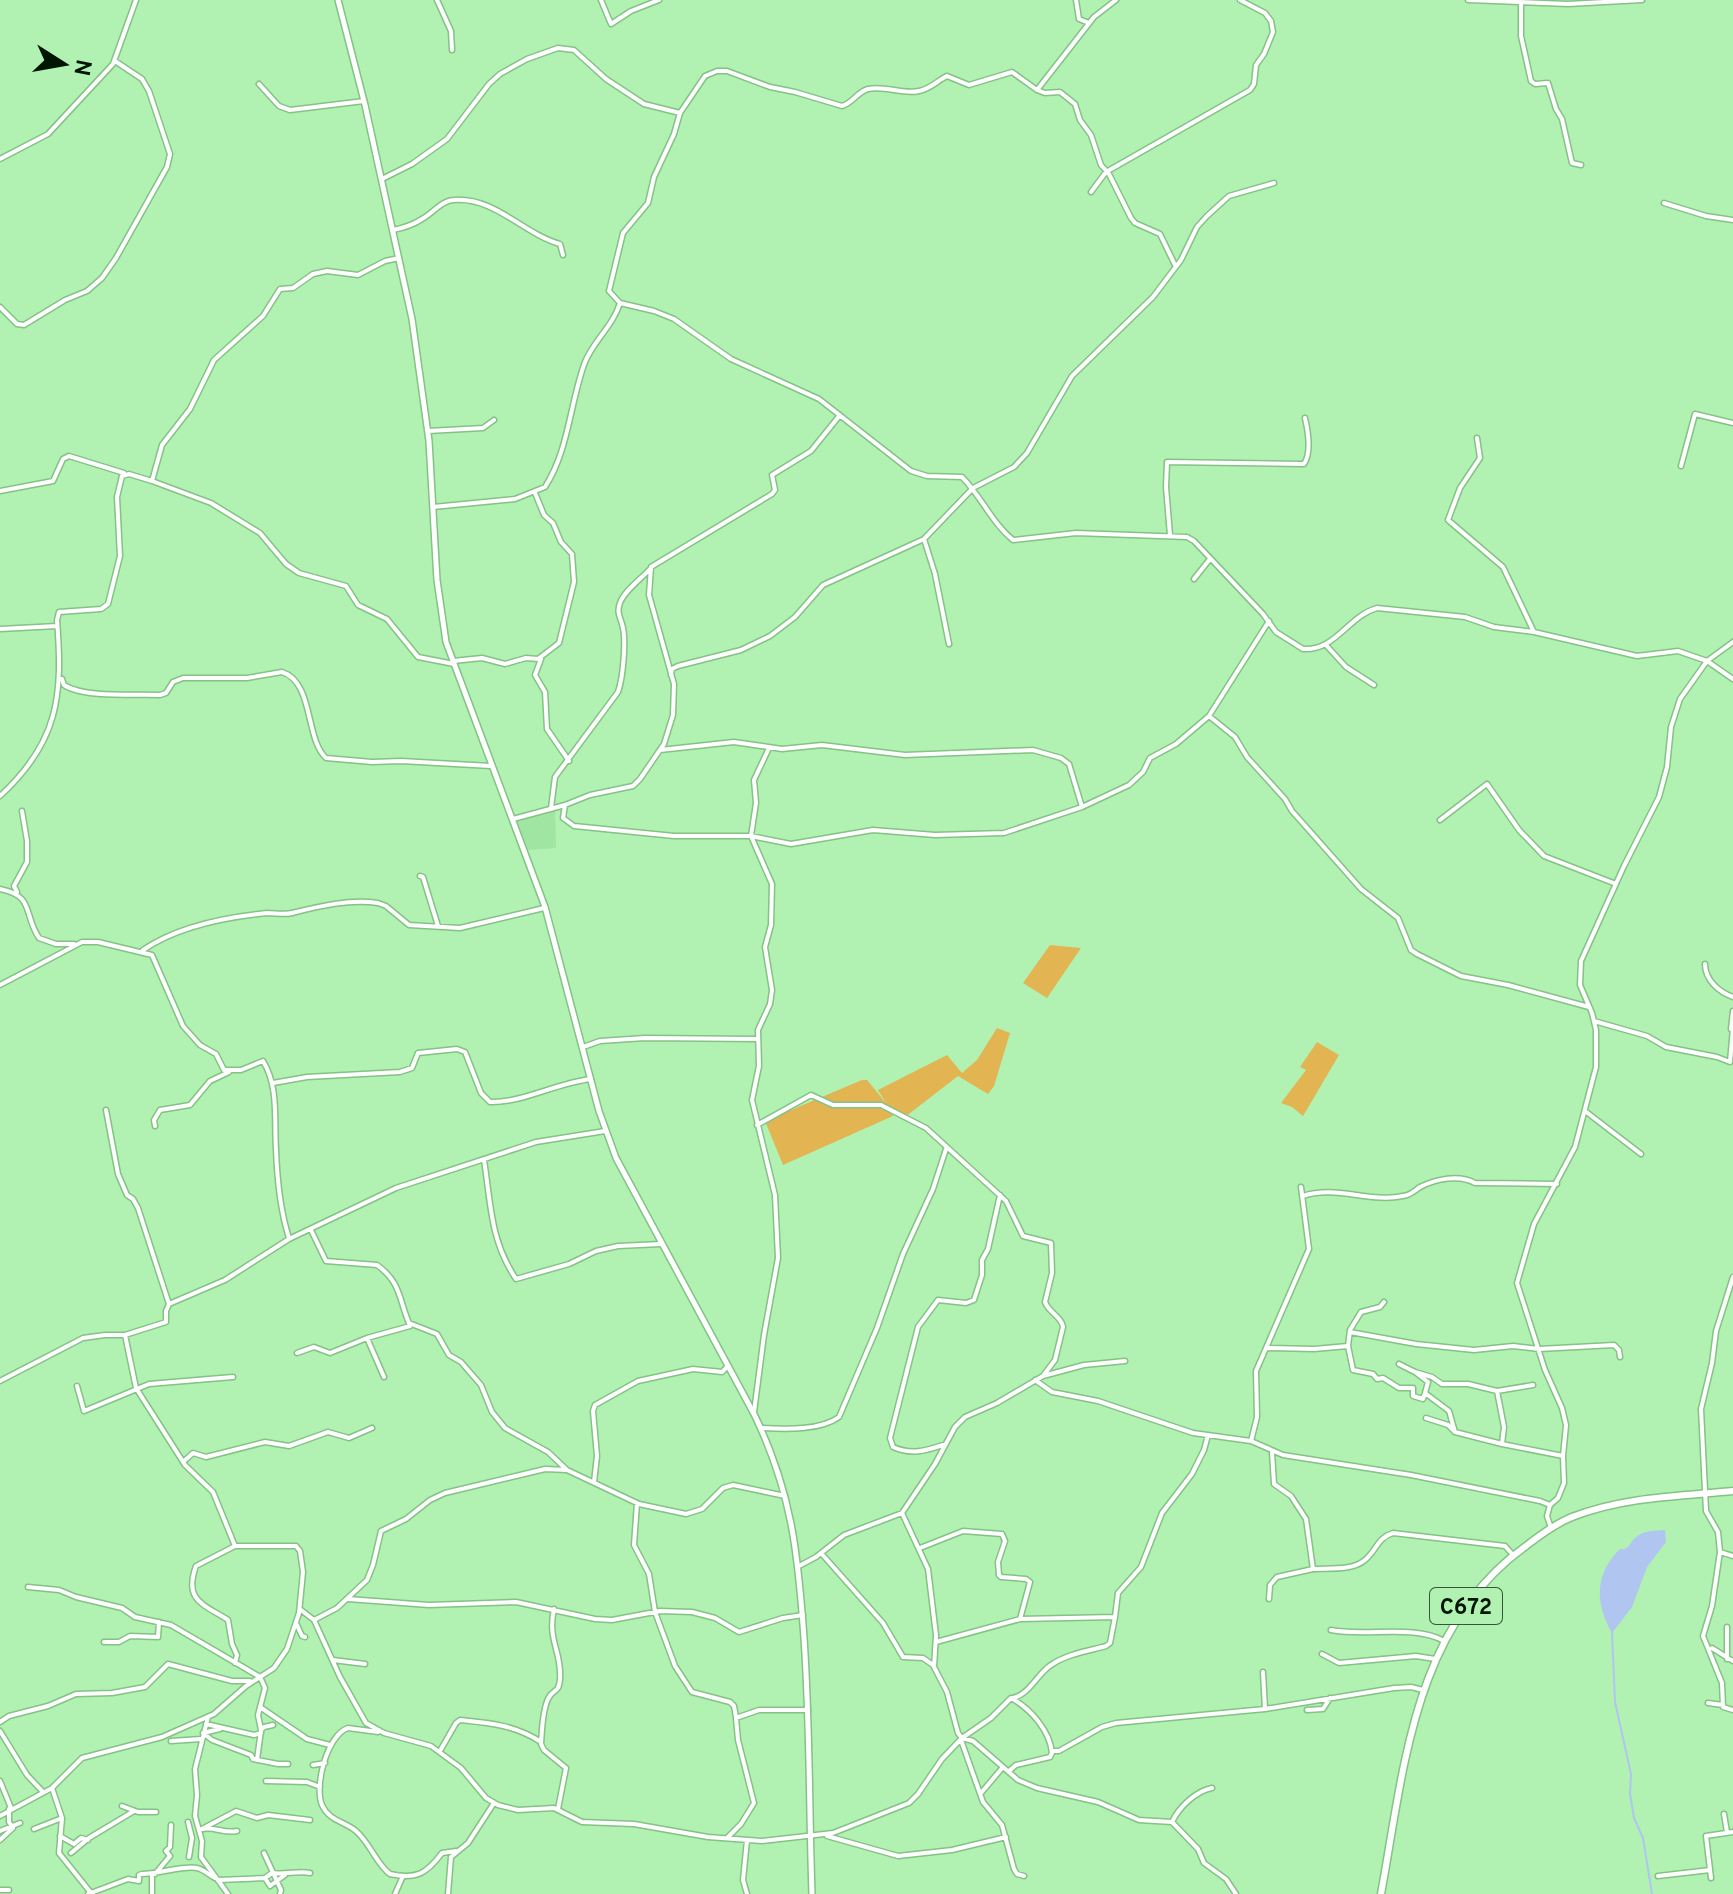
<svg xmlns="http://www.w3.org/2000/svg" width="1733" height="1894" viewBox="0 0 1733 1894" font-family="Overpass,sans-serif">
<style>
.built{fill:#a0e6a2}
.green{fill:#e2b552}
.water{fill:#b0c5f0}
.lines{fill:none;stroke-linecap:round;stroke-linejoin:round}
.stream{stroke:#b0c5f0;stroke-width:2}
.street-casing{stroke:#84c286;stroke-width:7}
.secondary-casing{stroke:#84c286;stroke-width:8}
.primary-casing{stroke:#84c286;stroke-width:9}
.street{stroke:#fff;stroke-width:4}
.secondary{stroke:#fff;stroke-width:5}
.primary{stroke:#fff;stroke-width:6}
.labels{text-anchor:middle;stroke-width:6;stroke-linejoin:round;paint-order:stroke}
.shield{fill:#b1f1b2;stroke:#355737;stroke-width:2}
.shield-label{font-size:22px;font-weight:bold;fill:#001502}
</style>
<rect width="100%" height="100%" fill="#b1f1b2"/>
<path class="built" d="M555 810 556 848 528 850 517 820Z"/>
<path class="green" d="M1050 945 1081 948 1047 998 1023 983Z
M997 1028 1010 1033 994 1086 988 1094 958 1076 905 1117 889 1106 893 1116 783 1165 765 1121 862 1080H867L886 1103 878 1090 947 1055 962 1073 977 1060Z
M1317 1042 1339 1055 1303 1116 1292 1107 1281 1103 1306 1070 1300 1067Z"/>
<path class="water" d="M1665 1530 1666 1542 1647 1567 1632 1607 1612 1633C1596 1605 1594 1577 1617 1552 1625 1544 1619 1553 1628 1547 1631 1544 1632 1540 1636 1537 1645 1530 1655 1531 1665 1530Z"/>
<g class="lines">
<path class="stream" d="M1612 1633 1615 1702 1631 1774 1630 1794 1634 1818 1643 1838 1652 1894"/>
<defs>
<path id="street" d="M437 0 451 31 452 50
M601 0 611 24 631 11 659 0
M1076 0 1079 19 1089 23
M1116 0 1094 17 1037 90 1012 72 969 85 947 76C937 81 930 89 919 91 902 95 886 85 868 89 857 92 853 103 842 106L795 92 770 87 727 71H717L705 76 680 113 674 134 654 177 648 203 623 233 609 291 620 303 654 311 674 319 731 359 819 399 911 471 927 476 962 477C981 496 992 523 1013 540L1076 533 1187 537 1194 541 1263 614 1276 632 1303 649C1336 651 1348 616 1377 608L1465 617 1494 627 1534 632 1637 656 1678 651 1707 661 1733 679
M1468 0 1568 4 1642 0
M1521 3V36L1531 81 1535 84 1548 83 1556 109 1562 119 1572 163 1581 165
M259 84 279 106 290 110 364 101
M1037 90 1045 93 1060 92 1075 104 1080 120 1091 135 1101 165 1109 174 1131 218 1135 223 1160 234 1175 265
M0 159 48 134 113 64 136 0
M382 179 412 164 447 139 489 84 500 74 527 59 558 48 574 50 606 79 644 104 680 113
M1091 192 1106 172 1250 90 1254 84 1256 65 1264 54 1273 32 1271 21 1265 13 1240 0
M1664 203 1706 216 1733 220
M393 230C403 228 413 225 422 219 432 214 442 200 454 200 495 197 522 233 560 244L563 255
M0 307 17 324 24 325 65 300 87 291 102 278 116 258 167 167 170 154 149 91 142 79 115 61
M428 431 483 428 494 420
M1477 438 1480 458 1460 488 1448 520 1503 567 1534 632
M1681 466 1695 414 1733 423
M152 481 211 503 260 533 286 564 299 573 346 586 358 605 387 619 418 657 454 664
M0 491 53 481 63 459 69 456 124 473
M433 507 515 499 545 487C569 450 570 402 585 362 594 340 613 326 620 303
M1170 535 1166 487 1167 462 1304 464C1312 452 1308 431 1305 418
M924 539 935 574 949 644
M1194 579 1210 559
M0 629 57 626
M1326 645 1346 667 1374 685
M541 659 535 675 545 692 547 729 569 761
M453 661 482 658 505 664 526 658 538 659 559 643 574 582 572 554 561 542 553 523 544 515 535 493
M671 675 672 669 678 666 741 650 770 636 795 617 823 585 924 539 973 488 1014 467 1027 453 1072 376 1153 297 1181 260 1197 227 1207 216 1229 196 1274 183
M62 679 64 685C84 698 135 694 160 695L166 693 173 682 183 678H247L282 672C314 682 305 739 326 758L372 762 401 761 491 766
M1209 716 1235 737 1247 757 1285 799 1292 811 1361 889 1398 918 1411 950 1417 954 1461 976 1508 985 1589 1007
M660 750 734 742 782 749 822 745 905 755 1033 750 1061 758 1069 764 1082 807
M0 796C59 742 63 695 57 620L59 612 101 609 108 604 120 556 117 497 122 476 129 474 152 481 162 445 190 409 214 360 263 316 280 289 293 288 313 274 327 271 358 275 385 261 399 258
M565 805 563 818 574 826 674 836H751L791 844 873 830 935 835 1004 833 1082 807 1129 785 1143 772 1150 758 1176 744 1209 716 1269 621
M551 808 555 777 618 692C623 678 626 643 623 628 621 618 616 613 620 603 624 591 641 579 650 569
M513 819 565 805 590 795 633 786 640 779 664 744 673 715 674 684 649 595 651 567 772 494 775 490 772 475 811 451 840 415
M1440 820 1487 784 1519 830 1544 856 1616 884
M420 876 423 877 438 926
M0 889C35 896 23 914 39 938L56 944H74
M17 892 14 886 27 862V841L22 811
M143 950C178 926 226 917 267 913 275 913 284 915 292 913 320 906 349 899 378 903L386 906 409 925 460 928 544 908
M1705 964C1705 980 1719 992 1733 997
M0 985 82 942H98L152 955 183 1026 200 1045 216 1054 224 1070H241L263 1061C279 1087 274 1120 276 1149 277 1178 280 1210 289 1238
M1594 1021 1647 1036 1666 1047 1717 1057 1730 1062 1733 1028
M1731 1029 1733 1011
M583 1047 600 1041 645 1038 757 1039
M273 1083 307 1077 400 1072 412 1068 418 1053 457 1049 465 1052 481 1093 490 1102C522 1103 556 1083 591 1079
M106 1110 118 1174 127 1195 133 1199 138 1208 169 1304
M1585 1111 1641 1154
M757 1125 811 1095 833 1105H881L926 1128 1006 1201 1023 1236 1051 1243 1052 1273 1045 1302C1049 1313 1062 1317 1063 1327L1055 1360 1043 1376
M155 1126 154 1120 160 1110 190 1105 210 1081 229 1072
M484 1160C491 1204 490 1240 516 1279L569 1264 596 1251 618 1246 661 1244
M1303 1196C1336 1185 1369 1203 1403 1196 1411 1195 1414 1191 1420 1187 1436 1179 1459 1174 1475 1183L1557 1184
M311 1230 326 1261 377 1265C401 1282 399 1300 409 1323L437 1334 449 1355 461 1362 481 1385 492 1412 505 1428 548 1452 566 1469
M1733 1277 1716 1331 1712 1363 1701 1409 1706 1511 1718 1532 1720 1552 1712 1606 1703 1636 1722 1683 1723 1707 1733 1710
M1350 1332 1416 1344 1474 1350 1513 1346 1539 1349 1614 1345 1619 1350 1620 1357
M367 1338 384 1377
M1348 1346 1350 1330 1361 1312 1380 1307 1384 1302
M1266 1348 1314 1349 1348 1346 1353 1370 1373 1374 1377 1379 1383 1378 1399 1388H1413V1396L1423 1399 1425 1393 1449 1411 1455 1432 1448 1425 1426 1418
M297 1353 314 1347 330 1353 367 1338 410 1326
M1399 1364 1415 1372
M1035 1380 1052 1392 1098 1401 1193 1433 1251 1441 1283 1455 1411 1475 1540 1501 1550 1505 1547 1516 1551 1528
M0 1381 83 1338 105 1335H125L166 1322V1311L169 1304 225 1280 289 1239 396 1188 536 1142 605 1131
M77 1386 84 1411 149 1384 233 1377
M1497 1391 1533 1385
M1425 1393 1428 1382 1415 1372 1432 1377 1442 1384H1468L1497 1391 1504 1427 1502 1444 1455 1432
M754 1412 764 1335 778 1258 775 1195 752 1100 759 1066 758 1030 770 1004 772 990 765 947 771 925 772 884 751 836 756 803 754 780 769 748
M761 1428C784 1429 820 1431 839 1417L877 1328 903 1254 933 1189 946 1149
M1251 1441 1257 1417 1256 1371 1309 1249 1301 1187
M1502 1444 1563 1456
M943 1445C925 1451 911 1455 893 1447L890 1438 918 1327 938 1300 966 1303 974 1300 982 1275V1260L988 1249 1000 1195
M1272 1452 1274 1484 1291 1496 1306 1519 1313 1569C1329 1568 1352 1571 1365 1560 1377 1550 1377 1538 1393 1533L1505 1546 1513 1555
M183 1462 193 1453 206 1457 265 1442 289 1446 328 1432 349 1438 372 1428
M594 1482 597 1456 593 1411 595 1405 638 1381 693 1369 722 1372 728 1366
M637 1503 634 1545 649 1574 655 1612 675 1666 692 1692 730 1702 734 1706 736 1717
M1550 1505 1558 1498 1564 1483 1563 1456 1566 1425 1562 1408 1545 1370 1517 1283 1534 1224 1575 1147 1596 1067V1030L1592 1013 1580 985 1581 961 1624 866 1659 797 1667 767 1671 727 1680 699 1707 661 1733 642
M902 1513 928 1569 936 1635 934 1667 947 1692 958 1733 962 1738 973 1741 1003 1767 981 1793
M920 1548 963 1531 1002 1534 1005 1541 998 1562 999 1575 1001 1577 1026 1579 1030 1582 1020 1619
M1720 1552 1733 1556
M821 1553 883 1623 903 1657 923 1658 933 1665
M799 1566 816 1557 844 1535 902 1513 935 1464 955 1427 965 1417 997 1403 1043 1376 1084 1365 1125 1361
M28 1587 59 1590 76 1597 122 1608 135 1617 171 1625 260 1677 265 1688 258 1715 261 1730 257 1760
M348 1599 429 1605 516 1602 595 1619 612 1620 660 1611 692 1612 715 1618 739 1632 783 1618 803 1615
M1269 1599 1270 1585 1277 1577 1313 1569
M554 1609C547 1641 562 1651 560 1679 559 1694 553 1688 548 1699 542 1712 542 1731 541 1744L544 1750 566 1768 558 1809
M301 1610 314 1620 337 1608 367 1580 373 1565 381 1531 406 1519 430 1500 445 1493 545 1469 567 1470 639 1504 686 1514 702 1509 723 1488 733 1485 785 1496
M314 1620 340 1677 366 1723 384 1733 431 1746 461 1768 486 1798 498 1805 518 1810 554 1808 582 1822 634 1824 708 1837 762 1841 833 1833 909 1803 918 1794 942 1759 962 1738 991 1718 1011 1698C1031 1709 1050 1731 1052 1753L1050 1757 1016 1765 1009 1771
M296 1623 302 1636 305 1637
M1727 1627V1659
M1331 1630C1365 1637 1415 1624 1444 1641
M104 1642H119L130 1636 158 1637 159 1622
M936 1642 1020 1619 1115 1617 1118 1593 1141 1567 1162 1513 1192 1474 1204 1450 1208 1435
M1712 1648 1733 1661
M1322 1654 1339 1663 1416 1656 1435 1659
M333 1660 365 1664
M235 1663 237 1655 232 1644 228 1620C201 1603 184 1600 196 1566L235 1546
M1263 1672 1265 1709 1394 1688 1411 1687 1423 1690
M1013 1698C1030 1694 1037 1674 1051 1665 1067 1654 1088 1651 1106 1646L1110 1643 1115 1617
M1708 1703 1723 1705
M260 1707 307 1739 330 1745
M1307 1710 1323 1709 1330 1698
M208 1717 195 1769 197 1795 195 1816 202 1841 201 1857 228 1894
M0 1722 9 1716 48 1706 76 1694 112 1693 145 1687 168 1664 232 1681H250
M206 1724 254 1735 261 1733
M261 1730 264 1727 273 1725
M0 1731 27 1775 43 1792
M378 1732 348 1728C327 1735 314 1786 322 1805 329 1821 344 1821 356 1831 370 1843 377 1865 390 1874 417 1880 427 1873 442 1853L456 1851
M203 1733 212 1740 251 1755 253 1759 278 1764H288
M203 1733 220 1729
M961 1740 983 1802 1002 1825 1014 1869 1017 1874 1024 1876
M171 1741 201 1739
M440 1751 456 1723 460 1720C490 1723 515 1725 541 1742
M1052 1751H1059L1102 1727 1116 1723 1265 1709
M313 1765 325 1763
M1003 1767 1018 1780 1037 1788 1098 1802 1139 1820 1172 1822
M0 1781 11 1808
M266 1781 307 1782 320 1787
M52 1788 62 1818 59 1853 91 1893
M1212 1788C1196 1791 1179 1807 1172 1822L1198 1849 1204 1863 1226 1879 1236 1894
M122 1806 138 1812H156
M1724 1814 1727 1832
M0 1816 52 1788 82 1758 162 1737 214 1714 246 1686 274 1668 287 1649 299 1613 303 1572 300 1551 296 1546H235L213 1492 185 1465 136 1388 125 1335
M188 1822 192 1838 189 1857
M34 1829 62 1818
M202 1829C214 1826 224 1834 237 1831
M200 1830 236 1811 257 1818 268 1815 310 1820
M0 1831 20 1823
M60 1836 74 1844 81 1838 88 1840
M827 1836 898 1856 952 1850 1006 1837
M727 1838 741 1824 754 1803 738 1740 736 1718 759 1710H808
M0 1840 13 1828 9 1822V1809
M71 1853 89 1838 134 1811
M264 1853 281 1890 280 1894
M155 1874 170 1856 166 1851 170 1847 171 1825
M1658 1876 1710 1870
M265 1878 270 1886 285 1875
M1711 1878 1706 1836 1733 1832
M219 1880 265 1878 272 1873C285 1875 299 1870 310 1873
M0 1890H9
M88 1894 128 1879 139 1881V1875L142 1874C157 1874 186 1865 197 1868 203 1869 209 1875 215 1878
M152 1894V1875
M395 1894 403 1876
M448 1894 451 1857 468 1843 494 1803
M747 1894 743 1880 747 1840"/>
<path id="secondary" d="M338 0 365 105 412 319 429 441 437 580 446 642 545 907 599 1111 616 1158 754 1414C792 1492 798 1554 804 1638 810 1724 809 1809 812 1894"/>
<path id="primary" d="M1381 1894C1404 1770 1413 1626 1526 1546 1540 1535 1555 1524 1572 1517 1623 1497 1679 1496 1733 1491"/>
</defs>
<use href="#street" class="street-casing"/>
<use href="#secondary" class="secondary-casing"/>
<use href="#primary" class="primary-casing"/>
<use href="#street" class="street"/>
<use href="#secondary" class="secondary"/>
<use href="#primary" class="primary"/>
</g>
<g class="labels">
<rect class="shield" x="1430" y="1588" width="72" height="36" rx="6"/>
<g class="shield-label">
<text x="1466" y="1614">C672</text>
</g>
</g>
<g transform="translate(64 64) rotate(101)" stroke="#b1f1b2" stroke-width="6" paint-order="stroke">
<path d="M0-6L14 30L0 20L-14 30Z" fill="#001502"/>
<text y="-12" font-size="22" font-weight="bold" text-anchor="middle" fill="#001502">N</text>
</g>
</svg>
